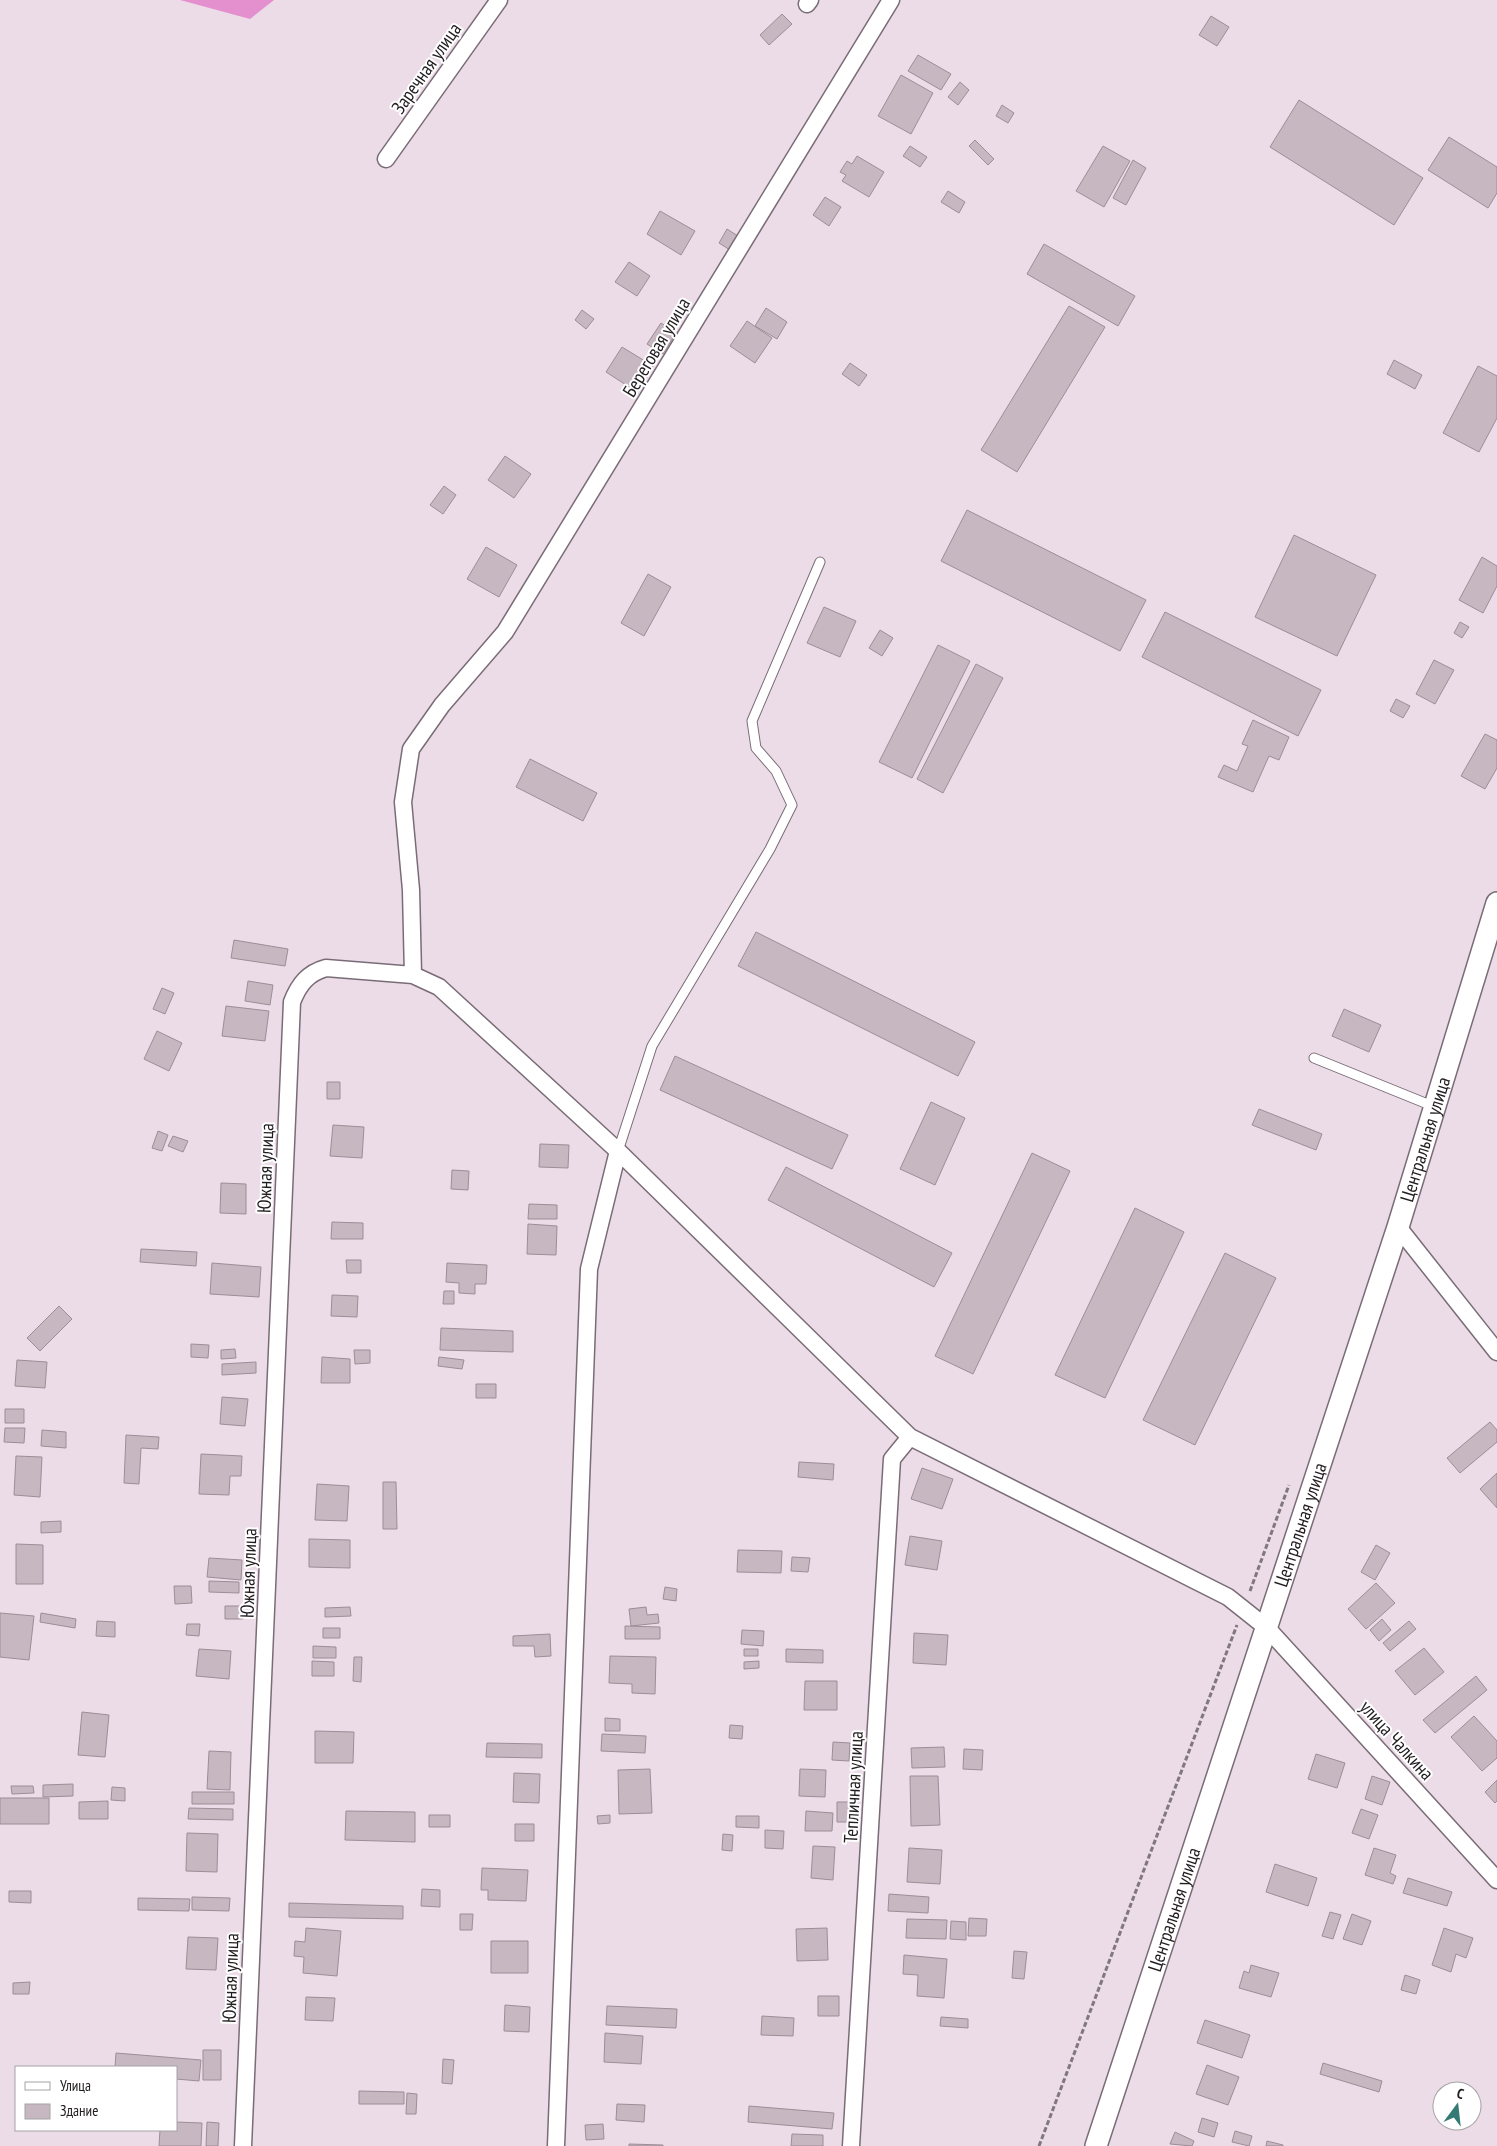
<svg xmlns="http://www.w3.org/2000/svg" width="1497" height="2146" viewBox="0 0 1497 2146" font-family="'PT Sans Narrow',sans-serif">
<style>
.water{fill:#e48fce}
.building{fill:#c6b7c1;stroke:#9c8d97}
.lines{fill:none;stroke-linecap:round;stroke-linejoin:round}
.service-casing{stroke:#7a6c76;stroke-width:11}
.minor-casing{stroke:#7a6c76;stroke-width:19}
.tertiary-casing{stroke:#7a6c76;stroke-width:24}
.path{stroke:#81777e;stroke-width:3;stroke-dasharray:5 2.5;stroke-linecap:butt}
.service{stroke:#fff;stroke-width:9}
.minor{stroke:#fff;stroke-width:16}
.tertiary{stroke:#fff;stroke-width:21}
.labels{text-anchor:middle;stroke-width:4;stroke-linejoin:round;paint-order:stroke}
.street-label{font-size:19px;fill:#211c1f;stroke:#fff}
</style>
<rect width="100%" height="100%" fill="#ebdce7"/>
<path class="water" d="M180 0H274L250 19Z"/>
<path class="building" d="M782 14 792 24 769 45 760 35Z
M1211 16 1229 27 1217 46 1199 35Z
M918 55 951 74 941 90 908 71Z
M901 75 933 93 911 134 878 116Z
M960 82 969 90 958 105 948 97Z
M1299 100 1423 178 1394 225 1270 147Z
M1002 105 1014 113 1008 123 996 116Z
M1449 137 1497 167V193L1488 208 1428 170Z
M975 140 994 159 988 165 969 146Z
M910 146 927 157 920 167 903 156Z
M1103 146 1130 161 1104 207 1076 191Z
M857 156 884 172 869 197 842 181 846 175 840 172 847 161 852 164Z
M1133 160 1146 168 1126 205 1113 198Z
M948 191 965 202 959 213 941 202Z
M825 197 841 207 829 226 813 215Z
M660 211 695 231 681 255 647 234Z
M727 229 738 236 730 250 719 243Z
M1044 244 1135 296 1118 326 1027 274Z
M629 262 650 276 637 296 615 282Z
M1069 306 1105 327 1017 472 981 450Z
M766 308 787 322 777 339 755 326Z
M582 310 594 319 586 329 575 320Z
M747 321 772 338 755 363 730 346Z
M661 323 676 333 663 354 647 344Z
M622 347 653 366 637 392 606 372Z
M1394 360 1422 375 1415 389 1387 374Z
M850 363 867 375 859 386 842 374Z
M1478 366 1497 376V418L1479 452 1443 433Z
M505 456 531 474 514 498 488 480Z
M444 486 456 495 443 514 430 505Z
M967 510 1146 600 1120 651 941 561Z
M1294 535 1376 575 1337 656 1255 617Z
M486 547 517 565 499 597 467 579Z
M1482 557 1497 566V586L1483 613 1459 600Z
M648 574 671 587 644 636 621 623Z
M824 607 856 621 840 657 807 643Z
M1165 612 1321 690 1298 736 1142 657Z
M1460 622 1469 627 1462 638 1454 633Z
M880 630 893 638 882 656 869 648Z
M938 645 970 661 912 778 879 762Z
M1434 660 1454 670 1435 704 1416 694Z
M976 664 1003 678 943 793 917 779Z
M1396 699 1410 706 1403 718 1390 711Z
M1253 720 1289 737 1279 760 1269 756 1253 792 1218 777 1224 765 1237 771 1248 746 1242 744Z
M1485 734 1497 740V768L1485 789 1461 776Z
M530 759 597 793 583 821 516 787Z
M756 932 975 1042 958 1076 738 966Z
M234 940 288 949 285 966 231 958Z
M248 981 273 985 270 1005 245 1001Z
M162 988 174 993 165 1014 153 1009Z
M226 1006 269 1011 265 1041 222 1036Z
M1344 1009 1381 1025 1369 1052 1332 1036Z
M157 1031 182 1043 169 1071 144 1059Z
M675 1056 848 1135 832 1169 660 1090Z
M327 1082H340V1099H327Z
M931 1102 965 1118 935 1185 900 1169Z
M1259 1109 1322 1134 1316 1150 1252 1125Z
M333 1125 364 1127 362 1158 330 1156Z
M158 1131 168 1135 162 1151 152 1148Z
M173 1136 188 1141 183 1152 168 1146Z
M540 1144 569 1145 568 1168 539 1167Z
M1032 1153 1070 1171 973 1374 935 1356Z
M786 1167 952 1253 934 1287 768 1200Z
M452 1170 469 1171 468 1190 451 1189Z
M221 1183 246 1184V1214L220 1213Z
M529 1204 557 1205V1219H528Z
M1135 1208 1184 1232 1105 1398 1055 1375Z
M332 1222 363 1223V1239H331Z
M528 1224 557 1226 556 1255 527 1254Z
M141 1249 197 1252 196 1266 140 1262Z
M1225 1253 1276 1278 1195 1445 1143 1420Z
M346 1260H361V1273H347Z
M212 1263 261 1267 259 1297 210 1294Z
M447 1263 487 1265 486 1284H475V1294L459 1293V1283L446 1282Z
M444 1291H454V1304H443Z
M332 1295 358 1296 357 1317 331 1316Z
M59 1306 72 1319 40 1351 27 1338Z
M441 1328 513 1331V1352L440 1350Z
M191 1344 209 1345 208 1358 191 1357Z
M235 1349 236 1358 221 1359V1350Z
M354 1350H370V1363L355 1364Z
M322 1357 350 1359V1383H321Z
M439 1357 464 1360 462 1369 438 1366Z
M17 1360 47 1362 45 1388 15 1386Z
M256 1362V1373L222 1375V1364Z
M476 1384H496V1398H476Z
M222 1397 248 1399 245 1426 220 1424Z
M5 1409H24V1423H5Z
M1490 1422 1497 1430V1442L1460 1473 1447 1458Z
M5 1428H25L24 1443 4 1442Z
M42 1430 66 1432V1448L41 1446Z
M126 1435 159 1437 158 1449 141 1448 139 1484 124 1483Z
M201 1454 242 1456 241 1476H230L229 1495 199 1494Z
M16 1456 42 1457 40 1497 14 1495Z
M799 1462 834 1464 833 1480 798 1477Z
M922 1468 953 1479 942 1509 911 1499Z
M1497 1473V1508L1480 1489Z
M383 1482H396L397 1529H383Z
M317 1484 349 1486 347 1521 315 1520Z
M61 1521V1532L41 1533V1522Z
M910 1536 942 1541 937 1570 905 1565Z
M309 1539 350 1540V1568L309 1567Z
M16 1544 43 1545V1584H16Z
M1376 1545 1390 1553 1375 1580 1361 1572Z
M738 1550 782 1551 781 1573 737 1572Z
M792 1557 810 1558 808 1572 791 1571Z
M209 1558 242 1560 241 1580 207 1577Z
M209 1581 239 1582V1593L209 1592Z
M1376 1583 1395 1603 1366 1629 1348 1609Z
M174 1586H191L192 1603 175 1604Z
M665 1587 677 1589 676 1601 663 1599Z
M225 1606H243V1619H225Z
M350 1607 351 1616 325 1617V1608Z
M646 1607 647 1615 658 1614 659 1623 631 1626 629 1609Z
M0 1613 34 1616 29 1660 0 1657Z
M41 1613 76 1619 75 1628 40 1622Z
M1382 1619 1391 1630 1379 1641 1370 1630Z
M97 1621 115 1622V1637L96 1636Z
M1409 1621 1416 1629 1390 1651 1383 1643Z
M187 1624H200L199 1636 186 1635Z
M625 1626 660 1627V1639H625Z
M323 1628H340V1638H323Z
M742 1630 764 1631 763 1646 741 1644Z
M914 1633 948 1635 946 1665 913 1663Z
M550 1634 551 1656 535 1657 534 1646H513V1636Z
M313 1646 336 1647V1658H313Z
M1424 1648 1444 1672 1415 1695 1395 1671Z
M199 1649 231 1651 229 1679 196 1676Z
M744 1649H758V1656H744Z
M786 1649 823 1650V1663L786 1662Z
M610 1656 656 1657 655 1694 632 1693V1684L609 1683Z
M354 1657H362L361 1682 353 1681Z
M312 1661 334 1662V1676H312Z
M759 1661V1668L744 1669V1662Z
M1476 1676 1487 1690 1435 1733 1423 1720Z
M805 1681H837V1710H804Z
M82 1712 109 1715 105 1757 78 1755Z
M1474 1716 1497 1741V1758L1482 1771 1451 1737Z
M605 1718 620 1719V1731H605Z
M730 1725 743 1726 742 1739 729 1738Z
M315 1731 354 1732 353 1763H315Z
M602 1734 646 1736 645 1753 601 1751Z
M833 1742 850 1743 849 1761 832 1760Z
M487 1743 542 1744V1758L486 1757Z
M944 1747 945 1767 912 1768 911 1748Z
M964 1749 983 1750 982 1770 963 1769Z
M209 1751 231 1752 230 1790 207 1789Z
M1316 1754 1345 1763 1337 1788 1308 1779Z
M650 1769 652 1813 619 1814 618 1770Z
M800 1769 826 1770 825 1797 799 1796Z
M514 1773 540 1774 539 1803 513 1802Z
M910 1776H938L940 1825 911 1826Z
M1372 1776 1390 1782 1382 1805 1365 1799Z
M1497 1780V1801L1495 1803 1485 1792Z
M73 1784V1796L43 1797V1785Z
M11 1786H33L34 1793 12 1794Z
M112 1787 125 1788V1801L111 1800Z
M192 1792H234V1804H192Z
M0 1798H49V1824H0Z
M108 1801V1819H79V1802Z
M837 1802H849V1822H837Z
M189 1808 233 1809V1820L188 1819Z
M1361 1809 1378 1815 1369 1839 1352 1833Z
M346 1811 415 1812V1842L345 1840Z
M806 1811 833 1813 832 1831H805Z
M429 1815H450V1827H429Z
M610 1815V1823L598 1824 597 1816Z
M736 1816H759V1828L736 1827Z
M515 1824H534V1841H515Z
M765 1830 784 1831 783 1849 765 1848Z
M187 1833 218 1834 217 1872 186 1871Z
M723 1834 733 1835 732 1851 722 1850Z
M813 1846 835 1847 833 1880 811 1878Z
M909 1848 942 1850 940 1884 907 1882Z
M1374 1848 1396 1855 1390 1873 1396 1876 1393 1884 1365 1875Z
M1275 1864 1317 1878 1308 1906 1266 1892Z
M482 1868 528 1870 526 1901 488 1900V1890H481Z
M1408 1878 1452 1892 1447 1906 1403 1893Z
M422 1889 440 1890V1907L421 1906Z
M9 1891H31V1903L9 1902Z
M889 1894 929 1897 928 1913 888 1911Z
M192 1897 230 1898 229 1911 192 1910Z
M138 1898 190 1899 189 1911 138 1910Z
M289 1903 403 1906V1919L289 1917Z
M1330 1912 1341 1915 1333 1939 1322 1936Z
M460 1914H473L472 1930H460Z
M1352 1914 1371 1921 1362 1945 1343 1939Z
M969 1918 987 1919 986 1936H968Z
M907 1919 947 1920 946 1939 906 1938Z
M951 1921 966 1922V1940L950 1939Z
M306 1928 341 1931 337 1976 303 1973 304 1957 294 1956 295 1941 305 1942Z
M827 1928 828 1960 797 1961 796 1929Z
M1444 1928 1473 1938 1466 1958 1456 1954 1451 1972 1432 1965Z
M188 1937 218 1938 216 1970 186 1969Z
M491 1941H528V1973H491Z
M1014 1951 1027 1952 1024 1979 1012 1978Z
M904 1955 947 1959 944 1998 917 1996 918 1975 903 1974Z
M1251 1965 1279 1973 1271 1997 1239 1988 1244 1971 1249 1973Z
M1405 1975 1420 1980 1416 1994 1401 1990Z
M30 1982 29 1994H13V1983Z
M818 1996H839V2016H818Z
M306 1997 335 1998 333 2021 305 2020Z
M505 2005 530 2007 529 2032 504 2031Z
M607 2006 677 2009 676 2028 606 2025Z
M762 2016 794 2018 793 2036 761 2035Z
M941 2017 968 2019V2028L940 2026Z
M1205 2020 1250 2035 1242 2058 1197 2043Z
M605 2033 643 2036 641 2064 604 2062Z
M203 2050H221V2080H203Z
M116 2053 201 2060 199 2081 176 2079V2067H115Z
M443 2059 454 2060 452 2084 442 2083Z
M1323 2063 1382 2081 1379 2092 1320 2074Z
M1207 2065 1239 2077 1228 2105 1196 2094Z
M359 2091 404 2092V2104H359Z
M407 2093 417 2094 416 2114H406Z
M617 2104 645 2105 644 2122 616 2120Z
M749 2106 834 2113 832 2129 748 2122Z
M1202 2118 1218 2123 1214 2137 1198 2132Z
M176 2122 202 2123 201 2146H159L160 2130H176Z
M207 2122 219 2123 218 2146H206Z
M603 2124 604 2139 586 2140 585 2125Z
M1235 2131 1252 2136 1249 2146 1232 2142Z
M1175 2132 1194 2141 1192 2146 1170 2144Z
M792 2134 823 2135V2146H791Z
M1267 2141 1283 2145V2146H1266Z
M629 2144 663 2145V2146H629Z"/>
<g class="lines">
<defs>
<path id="service" d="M1314 1058 1435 1107
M618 1151 652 1046 770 849 792 805 776 771 756 748 752 721 820 562"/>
<path id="minor" d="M807 4 810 0
M386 159 499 0
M413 975 439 987 618 1151 910 1437 1228 1597 1267 1628 1497 1880
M1398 1227 1497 1352
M243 2146 292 1002C299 984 308 973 326 968L413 975 411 890 403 802 411 749 442 705 505 632 891 0
M556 2146 589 1269 618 1151
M851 2146 892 1459 910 1437"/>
<g id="tertiary">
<path id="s1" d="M1096 2146 1398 1227 1497 903"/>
</g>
</defs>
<use href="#service" class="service-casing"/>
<use href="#minor" class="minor-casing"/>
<use href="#tertiary" class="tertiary-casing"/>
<path class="path" d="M1250 1591 1289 1485
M1039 2146 1237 1625"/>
<use href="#service" class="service"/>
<use href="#minor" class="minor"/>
<use href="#tertiary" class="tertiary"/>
</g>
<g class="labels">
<g class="street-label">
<text transform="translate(426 68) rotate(-55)" y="7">Заречная улица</text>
<text transform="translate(656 347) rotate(-59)" y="7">Береговая улица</text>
<text dy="7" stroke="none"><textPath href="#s1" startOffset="1059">Центральная улица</textPath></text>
<text transform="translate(265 1168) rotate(-88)" y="7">Южная улица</text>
<text dy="7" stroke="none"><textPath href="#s1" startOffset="654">Центральная улица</textPath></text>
<text transform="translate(248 1573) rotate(-88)" y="7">Южная улица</text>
<text transform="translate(1397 1740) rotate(48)" y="7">улица Чалкина</text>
<text transform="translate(853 1787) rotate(-87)" y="7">Тепличная улица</text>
<text dy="7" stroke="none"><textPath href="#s1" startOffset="249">Центральная улица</textPath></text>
<text transform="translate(230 1978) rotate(-88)" y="7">Южная улица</text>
</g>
</g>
<rect x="15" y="2066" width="162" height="65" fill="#ffffff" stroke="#a6a4a5"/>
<rect x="25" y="2082" width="25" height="8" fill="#ffffff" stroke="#a6a4a5"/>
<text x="60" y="2091" font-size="15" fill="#211c1f">Улица</text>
<rect x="25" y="2104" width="25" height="15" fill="#c6b7c1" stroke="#a6a4a5"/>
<text x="60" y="2116" font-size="15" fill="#211c1f">Здание</text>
<g transform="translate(1457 2106) rotate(15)"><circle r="24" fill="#ffffff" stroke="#a6a4a5"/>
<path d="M0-4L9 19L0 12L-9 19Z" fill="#347b74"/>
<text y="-8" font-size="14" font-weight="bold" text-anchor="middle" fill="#211c1f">С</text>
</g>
</svg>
